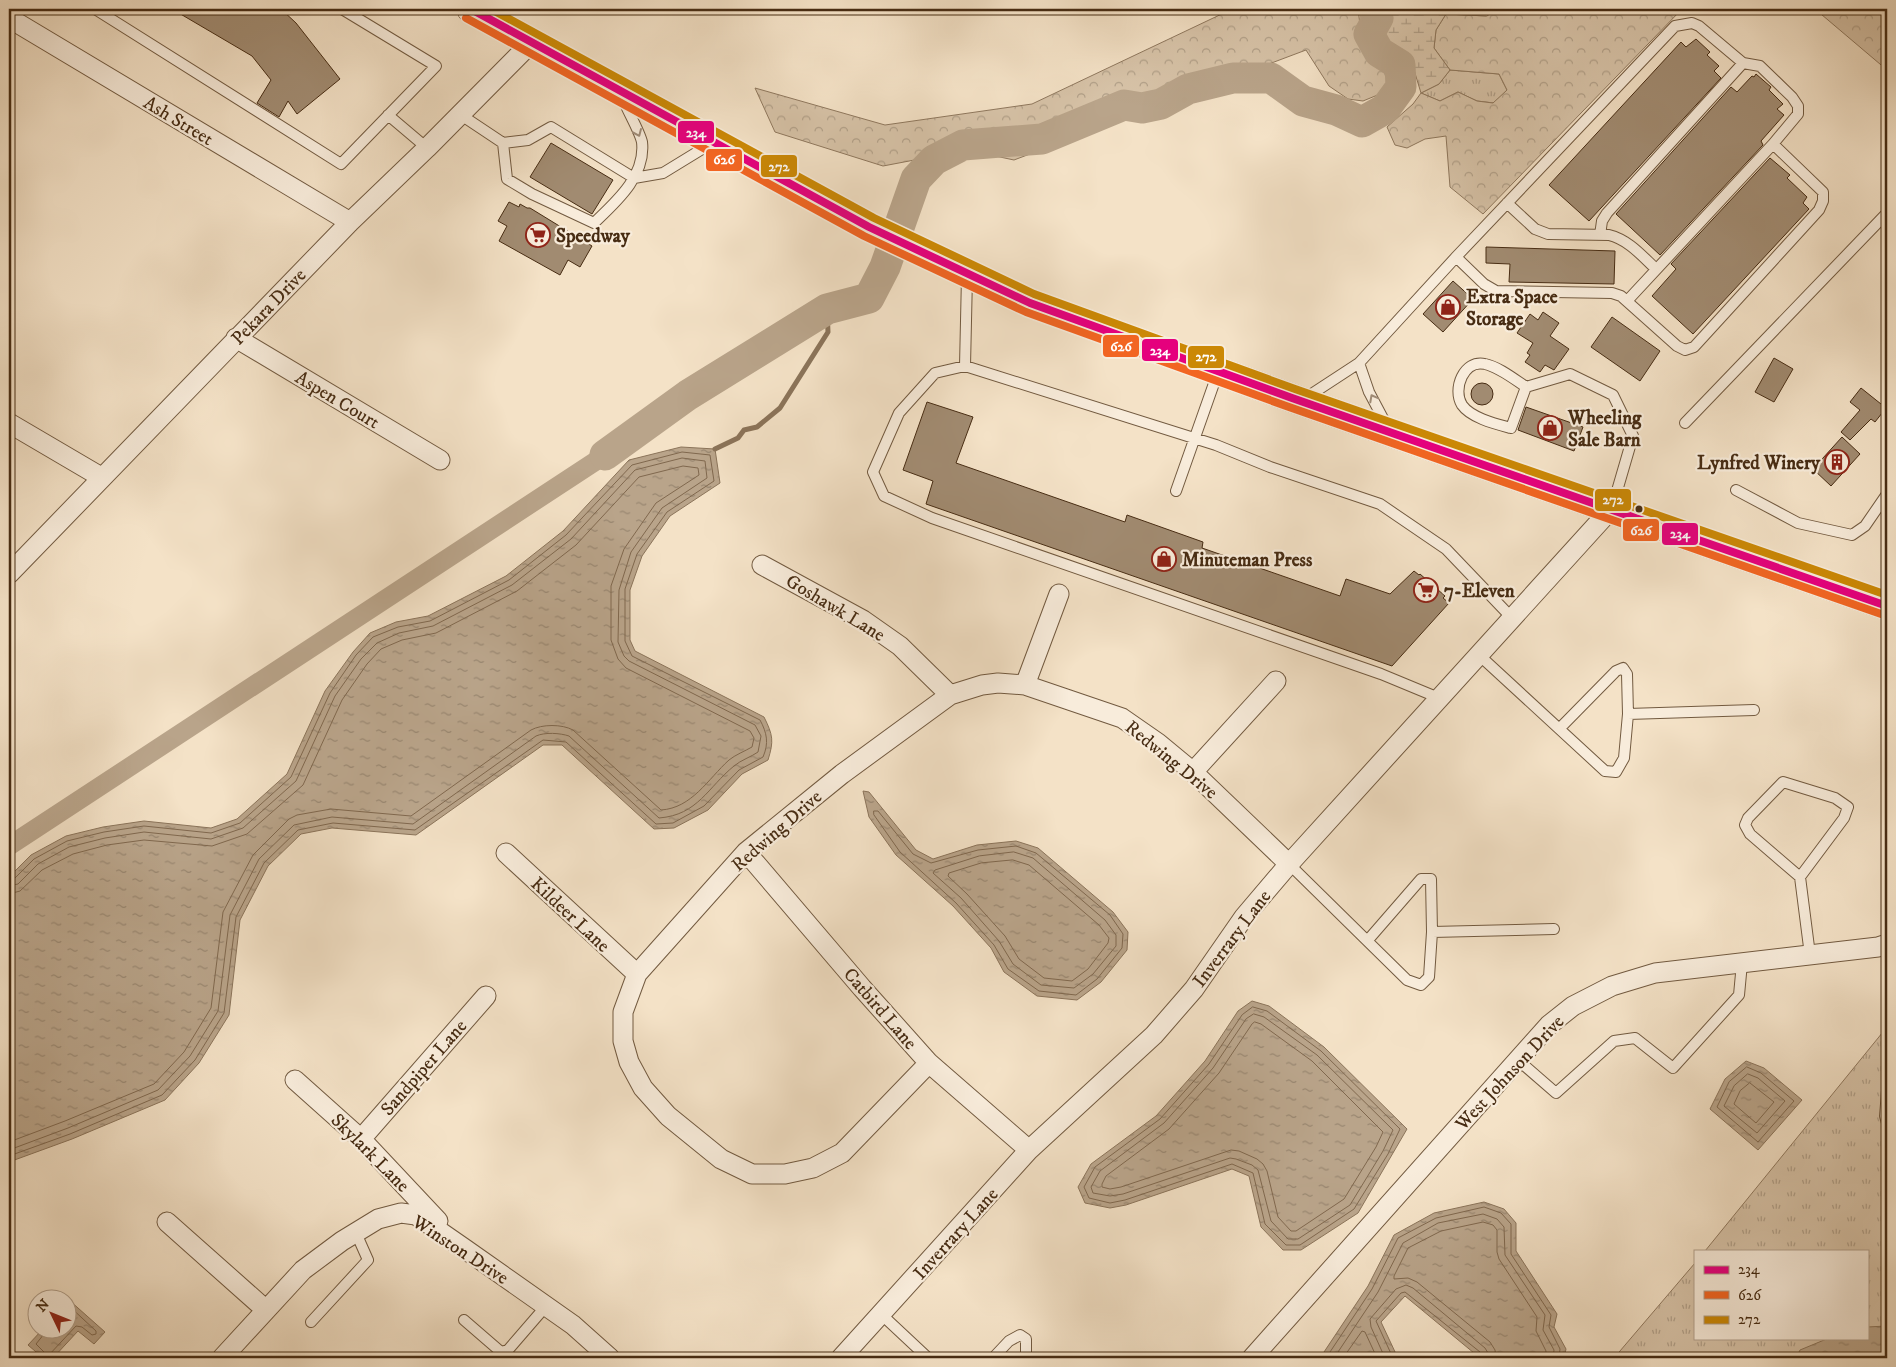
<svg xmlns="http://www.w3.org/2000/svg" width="1896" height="1367" viewBox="0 0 1896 1367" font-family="'IM FELL DW Pica',serif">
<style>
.grass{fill:url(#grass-tufts);stroke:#8f785e}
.forest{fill:url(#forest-crowns);stroke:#8f785e}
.wetland{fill:url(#wetland-marsh);stroke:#8f785e}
.water{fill:url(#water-ripples);stroke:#8b745a}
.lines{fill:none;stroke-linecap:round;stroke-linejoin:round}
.shore{stroke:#80684e;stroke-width:1}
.stream{stroke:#8b745a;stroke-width:5}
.canal{stroke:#b9a48a;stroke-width:19}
.river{stroke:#b9a48a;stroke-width:31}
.building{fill:#a18b71;stroke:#472c13}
.lane-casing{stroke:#725a40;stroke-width:12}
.street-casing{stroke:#725a40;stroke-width:21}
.primary-casing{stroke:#472c13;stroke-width:29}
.path{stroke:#472c13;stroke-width:3;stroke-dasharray:4 2.5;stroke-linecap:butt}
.lane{stroke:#f8ecdb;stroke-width:10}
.street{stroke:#f8ecdb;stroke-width:19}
.primary{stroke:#f4e2c7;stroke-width:28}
.bus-1-casing{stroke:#f8ecdb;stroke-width:11}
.bus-2-casing{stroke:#f8ecdb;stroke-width:11}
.bus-3-casing{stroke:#f8ecdb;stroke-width:11}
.bus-1{stroke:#e5007d;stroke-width:8}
.bus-2{stroke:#f26522;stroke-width:8}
.bus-3{stroke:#cb8805;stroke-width:8}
.oneway{stroke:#a08c77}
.bus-dot{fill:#472c13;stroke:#f8ecdb;stroke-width:2}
.labels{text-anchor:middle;stroke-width:4.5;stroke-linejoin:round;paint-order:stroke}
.street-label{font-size:19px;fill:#472c13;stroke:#f8ecdb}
.poi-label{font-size:19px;font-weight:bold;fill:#472c13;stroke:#f8ecdb;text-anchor:start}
.line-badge{stroke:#f8ecdb;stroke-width:2}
.badge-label{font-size:14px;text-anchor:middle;font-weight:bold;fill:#fff}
</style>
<defs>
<pattern id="grass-tufts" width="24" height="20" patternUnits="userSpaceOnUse" patternTransform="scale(1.25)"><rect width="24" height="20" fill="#d7c3a8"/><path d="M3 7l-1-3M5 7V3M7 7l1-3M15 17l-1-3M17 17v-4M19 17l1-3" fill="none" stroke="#b09f88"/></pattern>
<pattern id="forest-crowns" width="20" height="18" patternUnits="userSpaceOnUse" patternTransform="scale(1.25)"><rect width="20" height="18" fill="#d7c3a8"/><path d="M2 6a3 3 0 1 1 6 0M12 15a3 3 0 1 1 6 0" fill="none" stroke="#b09f88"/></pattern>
<pattern id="wetland-marsh" width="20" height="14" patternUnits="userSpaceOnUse" patternTransform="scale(1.25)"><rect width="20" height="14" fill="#d7c3a8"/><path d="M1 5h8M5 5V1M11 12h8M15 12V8" fill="none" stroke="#b09f88"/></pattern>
<pattern id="water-ripples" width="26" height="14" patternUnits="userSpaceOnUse" patternTransform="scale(1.25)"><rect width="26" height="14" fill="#b9a48a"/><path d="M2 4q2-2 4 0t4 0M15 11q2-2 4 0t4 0" fill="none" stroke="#988670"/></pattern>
</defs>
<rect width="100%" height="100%" fill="#f4e2c7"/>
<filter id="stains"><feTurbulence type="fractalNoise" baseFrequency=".004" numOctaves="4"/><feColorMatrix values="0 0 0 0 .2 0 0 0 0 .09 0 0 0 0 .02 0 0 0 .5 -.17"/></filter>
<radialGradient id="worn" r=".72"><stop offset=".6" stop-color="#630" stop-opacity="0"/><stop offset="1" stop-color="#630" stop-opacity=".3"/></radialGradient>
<path class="grass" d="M1450 70 1499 74 1507 90 1494 103 1477 101 1458 92 1440 101 1421 93 1439 84Z
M1887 1027V1358H1614L1695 1263V1338H1867V1251H1705Z"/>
<path class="forest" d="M1230 9H1358L1362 40 1390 80 1380 94 1363 101 1348 99 1329 86 1306 50 1014 160 967 150 883 166 775 132 755 88 885 125 1032 104 1228 11Z
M1497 9H1682L1483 214 1450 187 1446 136 1425 139 1407 148 1395 145 1387 127 1413 104 1421 93 1440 101 1458 92 1477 101 1493 103 1507 90 1499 74 1450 70 1434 48 1436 30 1446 14 1486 16Z
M1815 9H1887V71V70Z"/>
<path class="wetland" d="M1381 9H1497L1487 16 1446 14 1436 30 1434 48 1450 70 1439 84 1421 93 1411 60 1401 50 1389 43 1386 36Z"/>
<path class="water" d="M681 447 715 449 720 483 670 516 642 556 630 590V640L635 651 764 717C773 735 774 741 768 760L742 774 708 810 674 828 654 829 562 745H543L416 835 332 828 301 834 268 866 240 920 229 1015 199 1063 165 1100 72 1139 9 1162V877L31 855 66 836 103 827 144 821 211 828 237 819 287 774 325 691 353 652 370 633 396 622 428 616 506 576 563 531 629 460Z
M863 791 869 792 916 850 933 859 977 845 1016 841 1038 848 1113 912 1128 932 1127 950 1101 982 1077 1000 1037 996 1004 972 991 948 953 906 896 855 869 817Z
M1252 1001 1269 1006 1324 1047 1407 1129 1358 1213 1301 1250H1283L1261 1227 1249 1176 1232 1169 1126 1205 1110 1208 1085 1203 1078 1187 1091 1164 1156 1116 1205 1061 1238 1011Z
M1746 1061 1764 1068 1802 1100 1758 1150 1710 1109 1725 1079Z
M1484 1202 1504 1209 1516 1223V1251L1557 1314 1554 1327 1566 1349 1564 1358H1480L1405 1296 1381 1322 1396 1354 1401 1358H1320L1368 1286 1394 1235 1434 1213Z
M69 1300 105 1332 94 1344 78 1331 53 1358H43L28 1345 42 1330H68Z
M1887 1326V1358H1796L1800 1350 1829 1338H1867V1327Z"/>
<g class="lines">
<path class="shore" d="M874 811H878L913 854 931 863 978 850 1016 846 1036 853 1110 915 1123 934 1122 948 1097 979 1076 995 1039 991 1008 969 994 945 956 903 900 852 874 815Z
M1014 852 1033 858 1105 920 1116 935V946L1093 974 1074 988 1041 985 1013 964 999 941 961 898 933 873 935 870 979 856Z
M1013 860 1029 865 1099 925 1109 938 1108 943 1088 969 1072 981 1044 978 1019 959 1005 936 967 894 948 876 949 873 981 863Z
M9 880 14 879 34 859 67 841 104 832 144 826 211 833 240 823 291 777 330 693 356 655 373 637 398 627 430 621 509 580 566 535 632 465 682 452 710 455 714 481 667 512 637 554 625 589V641L632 656 760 720C767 733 769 743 763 757L739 770 704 806 673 823 656 824 566 742 543 740 415 830 333 823 298 830 264 863 236 917 224 1013 195 1060 162 1095 70 1134 9 1156
M9 886 18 884 38 864 69 847 105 838 144 832 211 839 243 828 296 781 335 696 361 659 377 643 399 633 433 626 512 585 571 539 635 470 682 458 705 461 707 478 662 508 631 552 619 590 618 642 624 656 629 661 755 725 761 736 758 752C751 757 741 760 734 766 708 787 698 815 659 818L569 736C560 733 545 732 536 736L413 824 332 817 294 825 259 859 230 915 218 1011 190 1056 158 1090 68 1128 9 1150
M9 894 20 891 42 870 73 854 107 845 144 840 212 846 247 834 303 785 342 700 367 664 381 649 402 640 436 633 517 591 576 545 639 477 683 466 698 468 699 475 656 503 624 549 611 586V640L618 659 626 668 750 731 754 738 752 747C745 751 735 755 729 760 708 779 692 808 661 810L573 730C562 724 542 724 531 730L411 816 331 809 297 815 289 819 253 855 223 912 211 1008 184 1052 154 1084 65 1121 9 1142
M1253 1007 1267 1011 1321 1051 1400 1129 1388 1154 1354 1209 1300 1245H1286L1265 1224 1253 1173 1232 1164 1125 1200 1110 1203 1089 1198 1084 1187 1095 1167 1160 1119 1209 1064 1242 1015Z
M1254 1014 1264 1017 1317 1055 1393 1130 1383 1151 1350 1205 1298 1239H1288L1271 1221 1258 1170 1252 1165 1236 1159 1230 1158 1123 1194 1110 1196 1093 1193 1091 1187 1100 1171 1164 1123 1213 1068 1246 1019Z
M1255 1022 1261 1024 1312 1061 1383 1132 1376 1147 1344 1199 1296 1231H1291L1278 1217 1267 1171 1263 1164 1257 1159 1239 1151 1231 1150 1121 1187 1110 1189 1102 1187V1184L1106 1176 1169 1129 1219 1073 1252 1024Z
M1747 1067 1761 1073 1794 1101 1758 1142 1717 1107 1729 1082Z
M1748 1074 1758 1078 1785 1101 1757 1133 1724 1106 1734 1086Z
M1750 1083 1774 1102 1756 1123 1734 1104 1740 1091Z
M45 1330 44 1334 36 1344 48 1356 76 1326 82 1327 92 1335 96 1334V1331L68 1305
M1326 1358 1372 1289 1398 1238 1436 1218 1484 1207 1501 1213 1511 1224V1254L1551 1315 1549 1327 1560 1349 1559 1358
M1334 1358 1378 1292 1403 1243 1438 1223 1483 1214 1497 1219 1504 1227 1505 1255 1545 1315 1543 1330 1554 1350 1553 1358
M1343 1358 1362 1331 1365 1332 1377 1358
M1385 1358 1371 1327 1370 1319 1396 1289 1406 1285 1413 1288 1485 1348 1488 1353 1489 1358
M1393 1358 1376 1321 1401 1293 1405 1292 1480 1352 1482 1358
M1496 1358 1495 1350 1490 1342 1417 1282 1408 1278 1394 1279V1276L1408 1248 1441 1231 1483 1222 1493 1225 1497 1230V1252L1499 1259 1537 1317 1536 1331 1546 1351 1545 1358"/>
<path class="stream" d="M715 449 738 438 744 430 757 427 780 408 828 332 827 309"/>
<path class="canal" d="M9 846 605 455"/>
<path class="river" d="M605 455 688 395 827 309 869 298 885 267 916 179 934 160 963 145 1042 139 1124 105 1142 108 1161 104 1188 89 1233 78H1271L1303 101 1336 110 1362 122 1385 109 1401 87 1400 65 1379 52 1369 34 1378 18 1373 9"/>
</g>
<path class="building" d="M172 9H281L296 23 340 79 297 114 288 101 279 117 257 103 271 80 252 56Z
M1696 39 1710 52 1707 55 1719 66 1714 71 1721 78 1589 221 1549 185 1681 42 1686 47Z
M1756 74 1771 87 1769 90 1783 104 1777 109 1784 115 1761 141 1763 145 1660 255 1616 214 1731 87 1737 92 1752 76 1754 77Z
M551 143 613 180 592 214 530 177Z
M1770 158 1790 175 1787 178 1807 197 1803 203 1809 209 1693 334 1652 296 1676 269 1671 264Z
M509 202 519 207 520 204 527 208H530L592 246 580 267 568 260 560 275 499 241 507 226 498 221Z
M1486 247 1615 251 1614 284 1509 282 1510 264 1486 263Z
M1453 281 1473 299 1443 332 1423 314Z
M1543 312 1559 323 1550 336 1569 349 1554 370 1545 365 1540 372 1525 362 1530 355 1527 353 1533 343 1517 333 1530 314 1538 320Z
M1612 317 1660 351 1640 381 1591 347Z
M1774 358 1793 369 1774 402 1755 392Z
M1471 394a11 11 0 1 1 22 0a11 11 0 1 1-22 0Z
M1861 388 1886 408 1875 422 1871 419 1850 440 1841 432 1860 410 1850 402Z
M927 402 973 417 956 463 1125 522 1127 515 1203 542 1202 548 1340 596 1346 579 1390 594 1414 571 1419 575 1420 574 1445 596 1443 598 1449 603 1392 666 926 504 933 481 903 470Z
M1526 407 1583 427 1574 451 1518 430Z
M1842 437 1860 454 1831 486 1813 469Z"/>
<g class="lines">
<defs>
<path id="lane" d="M95 9 341 164 436 66 342 9
M388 115 427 148
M461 115 503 143 528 140 551 127 634 178 663 173 712 143
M503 143 507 179 532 194 594 223C616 202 646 176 642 142 640 132 627 110 623 99
M1507 203 1535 229 1548 234 1609 235C1629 240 1642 256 1656 269
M1600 235 1602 221 1607 213 1743 63
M967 276 965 366 1216 445 1270 467 1380 504 1446 549 1512 618
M1627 301 1773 144
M1359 363 1369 392 1387 426
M965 366 935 373 899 413 873 472 884 496 932 518 1381 674 1439 698
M1526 387 1511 428C1496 424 1471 418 1462 405 1452 389 1464 359 1485 364 1499 367 1514 379 1526 387L1570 374 1613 395 1633 436 1612 508
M1304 399 1359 363 1456 257 1675 26 1692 23 1699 26 1743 63 1760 66 1792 97 1798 106V114L1773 144 1823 192V201L1819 210 1694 347 1685 350 1677 346 1621 296 1612 293 1496 291 1484 284 1456 257
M1685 423 1887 213
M1736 490 1798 523 1852 535 1865 526 1887 494
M1176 491 1218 372
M1479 655 1605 771 1616 772 1624 758 1628 714 1627 674 1623 668 1616 671 1560 728
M1628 714 1754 710
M1783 782 1835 798 1848 807 1844 818 1800 877 1750 834 1745 825 1748 818Z
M1289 864 1407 980 1421 985 1429 977 1432 932 1431 879H1421L1368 940
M1800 877 1810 955
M1432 932 1554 929
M1518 1060 1556 1093 1614 1041 1635 1038 1673 1068 1739 995 1742 963
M1887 1092 1885 1116 1887 1123
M881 1314 928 1358
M464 1320 501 1352 508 1350 546 1306
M311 1322 368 1260 356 1233
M993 1358 1009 1341 1020 1335 1026 1339V1358"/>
<path id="street" d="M9 18 350 222
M236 338 440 460
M9 423 101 477
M762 565 863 620 900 646 950 695
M9 574 350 222 427 148 532 42
M1025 685 1059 594
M1193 772 1276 681
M746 852 862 988 929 1063 1029 1150
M506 853 637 974
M929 1063 842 1153 813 1168 785 1174H752L721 1159 668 1116 643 1088 629 1062 623 1041V1012L637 974 746 852 842 774 950 695 982 685 998 683 1025 685 1122 718 1158 743 1193 772 1289 864
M295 1080 361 1139 438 1221
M361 1139 486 996
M167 1222 266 1310
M222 1358 303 1270 342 1241 378 1219 401 1213 416 1215 465 1249 573 1325 610 1358
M841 1358 1029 1150 1154 1035 1194 989 1244 917 1289 864 1612 508
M1252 1358 1549 1025 1573 1006 1612 986 1655 973 1878 947 1887 944"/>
<path id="primary" d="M471 9 869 227 1030 303 1292 398 1887 606"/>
</defs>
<use href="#lane" class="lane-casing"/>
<use href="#street" class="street-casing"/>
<use href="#primary" class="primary-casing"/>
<path class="path" d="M1883 649 1887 651"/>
<use href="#lane" class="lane"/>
<use href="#street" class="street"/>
<use href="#primary" class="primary"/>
<defs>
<path id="bus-1" d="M471 9 869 227 1030 303 1292 398 1887 606"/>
<path id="bus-2" d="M466 18 864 236 1026 312 1289 407 1884 615"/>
<path id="bus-3" d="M491 9 874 218 1034 294 1295 389 1887 595"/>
</defs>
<use href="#bus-1" class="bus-1-casing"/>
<use href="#bus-2" class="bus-2-casing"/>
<use href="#bus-3" class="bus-3-casing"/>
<use href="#bus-1" class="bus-1"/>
<use href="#bus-2" class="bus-2"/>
<use href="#bus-3" class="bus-3"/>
</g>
<defs><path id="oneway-chevron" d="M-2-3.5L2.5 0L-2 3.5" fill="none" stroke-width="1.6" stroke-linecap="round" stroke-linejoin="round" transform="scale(1.25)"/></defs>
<g class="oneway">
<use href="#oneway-chevron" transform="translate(638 133) rotate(66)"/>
<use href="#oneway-chevron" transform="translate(1373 398) rotate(-118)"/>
</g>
<defs>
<symbol id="supermarket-ring" viewBox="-11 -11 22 22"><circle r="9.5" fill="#f8ecdb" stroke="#8f2418" stroke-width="1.5"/><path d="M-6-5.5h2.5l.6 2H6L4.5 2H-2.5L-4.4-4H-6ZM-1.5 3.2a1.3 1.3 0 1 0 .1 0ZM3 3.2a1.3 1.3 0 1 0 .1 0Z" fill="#8f2418"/></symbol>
<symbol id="shop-ring" viewBox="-11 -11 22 22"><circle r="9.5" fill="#f8ecdb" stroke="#8f2418" stroke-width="1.5"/><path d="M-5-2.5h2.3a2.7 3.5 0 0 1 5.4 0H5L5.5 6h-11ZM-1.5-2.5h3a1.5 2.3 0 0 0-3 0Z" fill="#8f2418"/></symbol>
<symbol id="building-ring" viewBox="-11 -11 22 22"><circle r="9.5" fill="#f8ecdb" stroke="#8f2418" stroke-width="1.5"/><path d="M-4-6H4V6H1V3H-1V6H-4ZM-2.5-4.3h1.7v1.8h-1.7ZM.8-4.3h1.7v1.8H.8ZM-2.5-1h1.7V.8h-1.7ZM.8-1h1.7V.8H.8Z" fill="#8f2418"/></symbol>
</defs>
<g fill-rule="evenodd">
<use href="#supermarket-ring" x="524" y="221" width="28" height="28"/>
<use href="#shop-ring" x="1434" y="293" width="28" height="28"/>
<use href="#shop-ring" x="1536" y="414" width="28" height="28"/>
<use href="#building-ring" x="1823" y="448" width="28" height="28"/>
<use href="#shop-ring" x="1150" y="545" width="28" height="28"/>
<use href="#supermarket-ring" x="1412" y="576" width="28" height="28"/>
</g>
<circle class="bus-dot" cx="1639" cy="509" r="4.5"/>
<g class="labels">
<g class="street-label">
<text transform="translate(179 120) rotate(31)" y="7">Ash Street</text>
<text transform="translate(268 306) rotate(-46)" y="7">Pekara Drive</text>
<text transform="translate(338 399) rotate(31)" y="7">Aspen Court</text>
<text transform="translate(836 607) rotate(31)" y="7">Goshawk Lane</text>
<text transform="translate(1172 759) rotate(39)" y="7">Redwing Drive</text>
<text transform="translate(776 830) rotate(-41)" y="7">Redwing Drive</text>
<text transform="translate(571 914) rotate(43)" y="7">Kildeer Lane</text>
<text transform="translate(1231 938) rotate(-53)" y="7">Inverrary Lane</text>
<text transform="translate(881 1008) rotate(49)" y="7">Catbird Lane</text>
<text transform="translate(423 1067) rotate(-49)" y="7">Sandpiper Lane</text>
<text transform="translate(1509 1072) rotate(-47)" y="7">West Johnson Drive</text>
<text transform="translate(371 1152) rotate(45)" y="7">Skylark Lane</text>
<text transform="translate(955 1233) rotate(-48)" y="7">Inverrary Lane</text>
<text transform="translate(461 1249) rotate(33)" y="7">Winston Drive</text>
</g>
<g class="poi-label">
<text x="556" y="242">Speedway</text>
<text x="1466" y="303">Extra Space<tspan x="1466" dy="22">Storage</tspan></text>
<text x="1568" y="424">Wheeling<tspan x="1568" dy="22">Sale Barn</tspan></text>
<text x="1820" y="469" text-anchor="end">Lynfred Winery</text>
<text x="1182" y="566">Minuteman Press</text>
<text x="1444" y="597">7-Eleven</text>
</g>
</g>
<g class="line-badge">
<rect x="677" y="120" width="38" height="24" rx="5" fill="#e5007d"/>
<rect x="705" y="148" width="38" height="24" rx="5" fill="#f26522"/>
<rect x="760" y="154" width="38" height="24" rx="5" fill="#cb8805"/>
<rect x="1102" y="334" width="38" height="24" rx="5" fill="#f26522"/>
<rect x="1141" y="338" width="38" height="24" rx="5" fill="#e5007d"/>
<rect x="1187" y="345" width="38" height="24" rx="5" fill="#cb8805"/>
<rect x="1594" y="488" width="38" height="24" rx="5" fill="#cb8805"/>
<rect x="1622" y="518" width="38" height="24" rx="5" fill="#f26522"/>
<rect x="1661" y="522" width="38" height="24" rx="5" fill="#e5007d"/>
</g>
<g class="badge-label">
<text x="696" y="137">234</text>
<text x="724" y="164">626</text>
<text x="779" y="171">272</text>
<text x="1121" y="351">626</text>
<text x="1160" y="355">234</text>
<text x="1206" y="361">272</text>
<text x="1613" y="504">272</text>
<text x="1641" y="535">626</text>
<text x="1680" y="538">234</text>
</g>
<rect width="1896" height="1367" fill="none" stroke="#f4e2c7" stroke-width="30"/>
<rect x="10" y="10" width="1876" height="1347" fill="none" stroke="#472c13" stroke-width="2.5"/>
<rect x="15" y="15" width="1866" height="1337" fill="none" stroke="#472c13"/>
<rect x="1694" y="1250" width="175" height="90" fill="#f8ecdb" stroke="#b19f8b"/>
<rect x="1704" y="1266" width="25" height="8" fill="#e5007d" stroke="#b19f8b"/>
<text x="1738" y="1274" font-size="15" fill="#472c13">234</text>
<rect x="1704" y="1291" width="25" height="8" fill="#f26522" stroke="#b19f8b"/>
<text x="1738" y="1300" font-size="15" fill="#472c13">626</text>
<rect x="1704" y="1316" width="25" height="8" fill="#cb8805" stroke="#b19f8b"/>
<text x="1738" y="1324" font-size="15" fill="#472c13">272</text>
<g transform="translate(52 1314) rotate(313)"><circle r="24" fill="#f8ecdb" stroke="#b19f8b"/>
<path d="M0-4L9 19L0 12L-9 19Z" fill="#8f2418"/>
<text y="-8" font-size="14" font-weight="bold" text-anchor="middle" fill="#472c13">N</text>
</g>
<rect width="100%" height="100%" filter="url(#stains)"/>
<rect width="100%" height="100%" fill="url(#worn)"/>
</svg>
